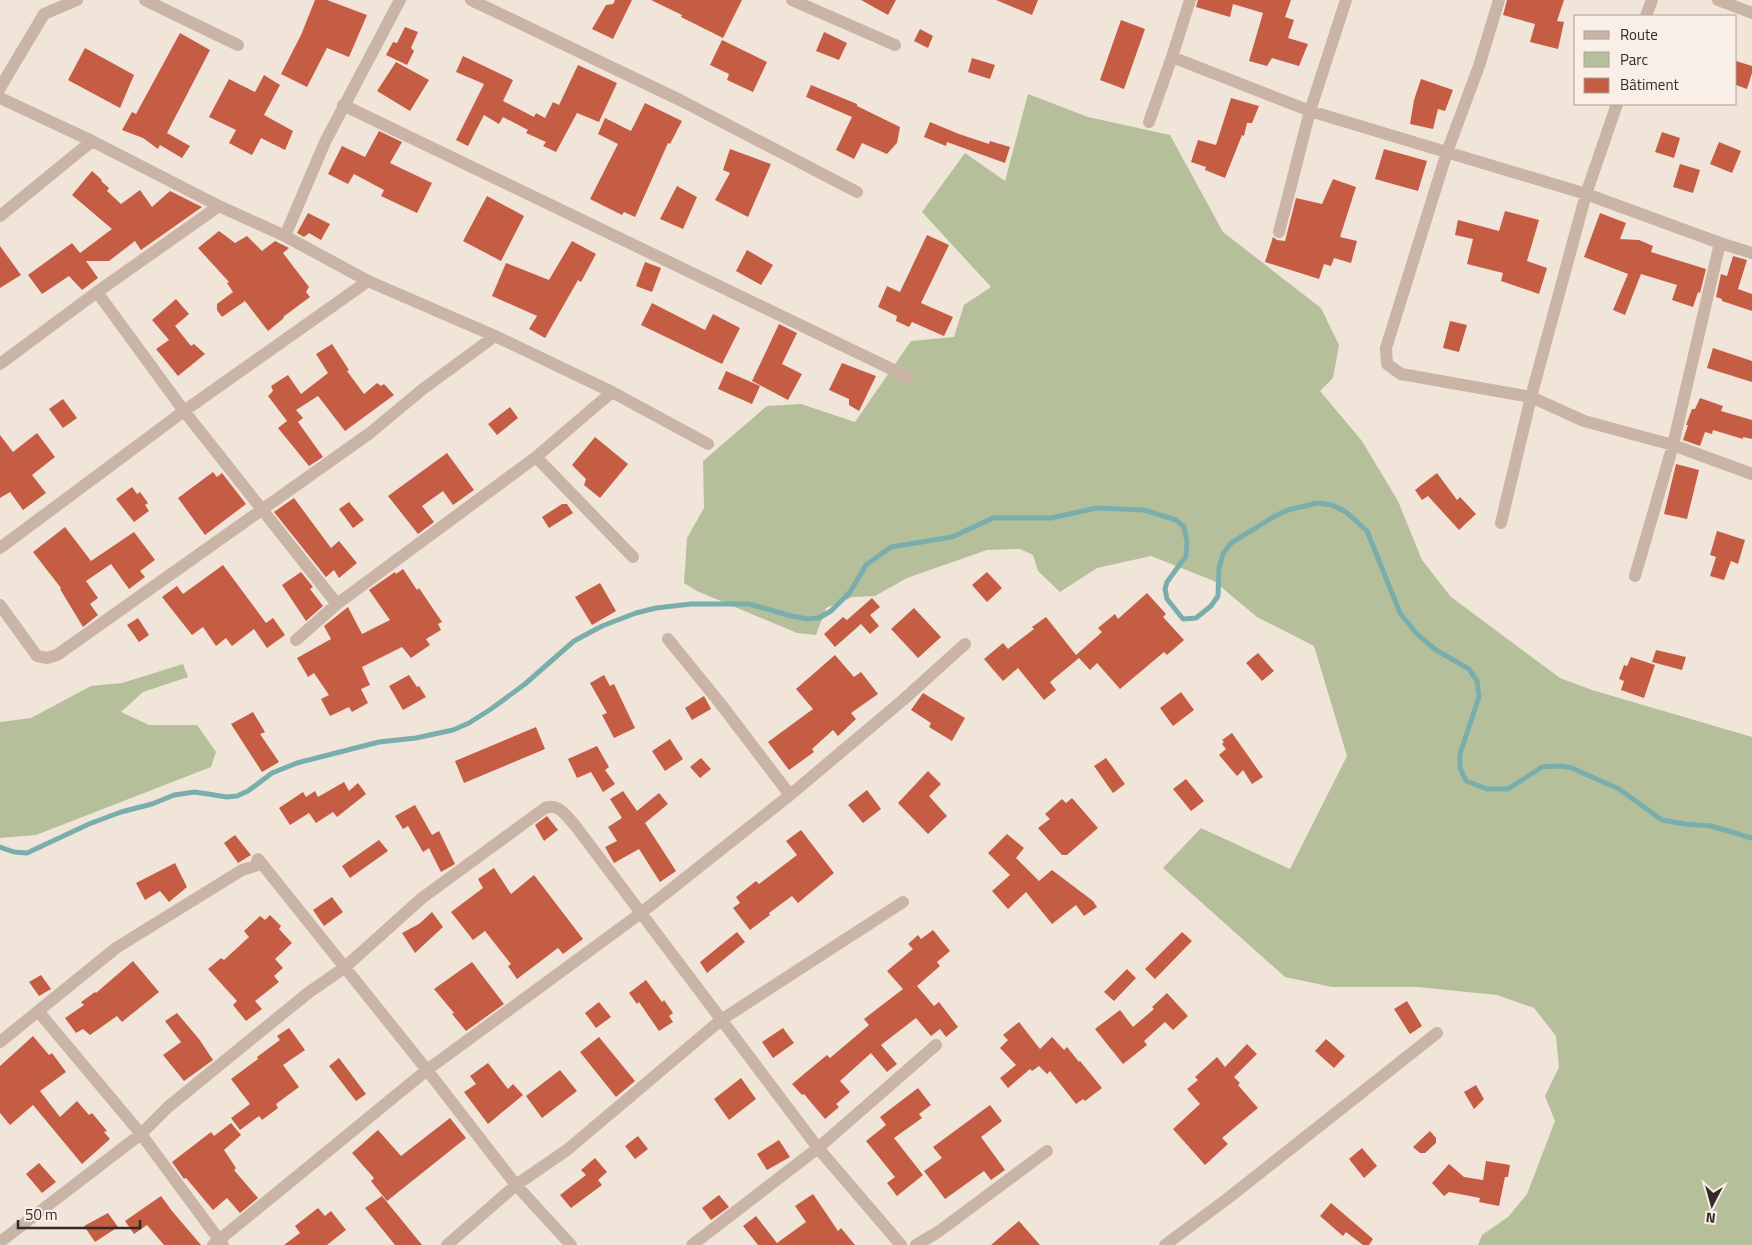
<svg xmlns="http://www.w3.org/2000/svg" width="1752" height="1245" viewBox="0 0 1752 1245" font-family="'Titillium Web',sans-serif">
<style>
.green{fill:#b5c09a}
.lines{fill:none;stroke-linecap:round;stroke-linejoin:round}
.stream{stroke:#79aead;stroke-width:5}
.building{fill:#c55c44}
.minor{stroke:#c9b4a6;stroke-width:12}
</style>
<rect width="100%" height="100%" fill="#f1e5da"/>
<path class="green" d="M1028 94 1088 117 1170 135 1223 232 1321 308 1339 345 1333 378 1320 391 1362 441 1398 501 1422 560 1451 597 1560 678 1592 690 1752 737V1245H1478L1482 1235 1508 1217 1527 1194 1555 1121 1545 1096 1559 1067 1556 1036 1534 1008 1497 995 1417 987H1332L1285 977 1163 868 1201 828 1290 869 1347 756 1314 646 1257 617 1214 581 1151 556 1097 568 1060 592 1038 571 1033 555 1020 549 987 550 907 578 875 596 853 597 826 608 816 635 797 633 697 591 684 583 687 538 704 508 703 461 767 406 801 404 855 422 911 341 954 337 964 305 991 287 922 212 965 153 1005 181Z
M183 664 188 677 143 692 121 712 149 725H197L216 752 211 767 36 835 0 838V722L31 718 91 686 122 683Z"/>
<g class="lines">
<path class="stream" d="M0 847 14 852 27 853 89 824 121 812 152 804 174 795 195 792 227 797 237 796 248 791 272 773 297 763 379 742 416 738 453 730 469 723 491 709 525 684 574 641 602 626 636 613 656 608 691 604H749L791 616 807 619 819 618 831 611 850 592 866 565 891 547 952 537 993 518H1051L1097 508 1144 510 1176 520 1184 527 1187 542 1186 556 1167 582 1165 589 1167 599 1183 619 1196 618 1211 606 1218 596 1219 568 1223 554 1231 543 1275 516 1288 510 1317 503 1332 505 1346 512 1367 531 1400 613 1417 634 1436 650 1469 669 1477 681 1479 697 1460 754V768L1466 781 1487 789H1508L1542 767 1559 766 1572 768 1619 789 1662 820 1685 824 1711 826 1752 838"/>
</g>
<path class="building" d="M315 0H327L367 15 349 57 327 48 307 87 281 74 301 35Z
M615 0H632L613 39 592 29 606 5 613 4Z
M651 0H742L723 38 681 17 682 15Z
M861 0H896L888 15Z
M996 0H1038L1032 15Z
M1198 0H1291L1285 17 1294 20 1288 38 1308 44 1299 66 1272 58 1267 66 1249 61 1263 13 1233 4 1230 17 1196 7Z
M1507 0H1564L1557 21 1564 22 1558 49 1530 42 1535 24 1503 15Z
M1121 20 1145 29 1124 89 1100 80Z
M405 27 418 32 411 48 414 51 407 65 386 55 393 42 397 43Z
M920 29 933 36 928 48 914 41Z
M824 32 847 43 839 60 816 51Z
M180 33 210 50 167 133 190 146 182 158 160 145 158 149 143 138 122 130 132 112 136 114Z
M722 40 767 62 753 92 727 80 729 74 710 65Z
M85 48 134 75 120 108 68 80Z
M463 56 513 80 503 101 534 117 536 113 545 118 553 102 559 105 578 65 617 83 599 122 577 113 556 152 543 146 546 142 526 133 528 130 503 117 499 124 484 115 468 146 456 140 484 84 456 72Z
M972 58 995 65 990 79 968 72Z
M1736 61 1752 66V73L1747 89 1736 85Z
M396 62 429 80 410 111 377 91Z
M264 75 280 85 264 115 293 131 285 150 261 138 252 155 229 143 236 130 209 117 229 79 255 92Z
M1421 79 1453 90 1445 111 1438 109 1433 129 1410 124 1414 100Z
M811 85 857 104V106L900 127 897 143 887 154 862 143 854 159 836 150 852 117 806 97Z
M1231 98 1259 106 1252 123H1247L1244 136 1242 135 1225 178 1205 170 1206 167 1191 162 1198 140 1216 145Z
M645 103 682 121 670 144 668 143 635 217 624 212 622 215 590 199 618 144 598 134 605 118 631 131Z
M930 122 959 134 989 144 990 141 1010 147 1005 163 947 142 946 146 924 137Z
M379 131 402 142 390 163 432 183 417 213 381 196 384 190 354 174 348 184 328 174 342 146 365 157Z
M1662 132 1680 138 1674 158 1655 152Z
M1719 142 1741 151 1732 173 1710 164Z
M730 149 771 164 748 217 715 200 730 173 723 170Z
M1384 149 1427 161 1418 191 1375 179Z
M1680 164 1700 170 1693 193 1673 187Z
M92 171 102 180 101 181 109 188 107 191 121 204 140 190 152 207 170 191 202 207 141 250 135 241 109 261H86L98 278 82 290 69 276 42 294 28 275 72 243 80 253 112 229 72 195Z
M1333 179 1356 187 1340 237 1357 241 1351 263 1334 258 1331 266 1324 264 1319 279 1265 262 1273 237 1277 240 1285 241 1296 198 1322 204Z
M677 186 697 197 683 229 660 219Z
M487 196 524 216 501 261 463 241Z
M1505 211 1539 220 1527 261 1547 268 1539 294 1501 281 1503 273 1467 264 1473 239 1455 235 1458 220 1499 231Z
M308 213 330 224 321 240 309 233 304 237 297 233Z
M1600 213 1626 223 1620 239 1639 240 1653 246 1651 252 1706 269 1700 293 1698 292 1693 307 1672 300 1677 285 1641 274 1625 315 1613 310 1628 274 1584 257Z
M219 231 235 243 247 236 262 251 275 241 289 248 283 253 309 287 306 292 310 297 283 317 284 318 268 331 245 301 222 317 217 310V304L233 292 227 283 229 282 198 248Z
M927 235 949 245 921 303 953 317 944 336 912 322 909 327 896 321 897 316 878 307 887 286 900 292Z
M572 241 596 254 581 282 578 280 545 338 529 329 537 316 492 296 506 263 549 280Z
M0 246 21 275 0 288Z
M747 250 773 265 761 285 736 271Z
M1733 256 1747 260 1738 289 1752 294V311L1722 301V299L1716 297 1721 274 1727 276Z
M645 262 661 268 652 292 636 286Z
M176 299 189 314 175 326 191 346 194 344 205 354 178 376 156 349 169 340 152 320Z
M652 303 705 330 713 314 740 328 722 364 641 325Z
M1450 321 1467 325 1459 352 1443 348Z
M779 324 797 333 782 364 802 374 788 400 752 381Z
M332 344 349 370 347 371 364 394 377 383 381 386 384 384 394 395 345 431 318 396 296 410 303 418 298 422 323 457 309 466 278 428 287 421 268 396 273 391 271 386 288 375 301 394 328 373 316 354Z
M1713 348 1752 361V382L1707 368Z
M842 363 876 376 859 411 849 405V399L829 390Z
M726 371 760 386 752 404 718 389Z
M1700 398 1723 406 1721 411 1752 420V439L1743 437V439L1713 430 1712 434 1705 432 1700 446 1683 440 1688 425H1686L1692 409H1695Z
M63 399 77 418 63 428 49 409Z
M510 407 518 418 497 435 488 424Z
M37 433 55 457 32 475 46 493 23 510 10 492 0 498V435L13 452Z
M595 437 628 464 600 498 584 485 586 479 572 465Z
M447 453 474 490 453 505 443 491 422 506 434 522 418 534 388 496Z
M1676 464 1699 470 1687 519 1664 514Z
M213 472 217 477 222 473 246 504 205 535 178 498Z
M1437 473 1457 500 1460 497 1476 514 1459 530 1428 496 1422 500 1415 490Z
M132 487 137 494 140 492 148 503 145 505 149 511 134 522 116 499Z
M294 498 331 548 339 541 357 563 339 578 334 570 326 577 274 512Z
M349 502 364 520 353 528 339 509Z
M562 504H567L573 513 549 528 542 517Z
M65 527 91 561 134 532 155 560 140 571 145 577 129 589 111 564 86 581 98 598 90 604 98 615 83 627 60 589 61 588 33 552Z
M1717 531 1745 540 1738 564 1731 561 1724 580 1710 576 1716 557 1710 555Z
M223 565 266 623 273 618 285 635 267 648 254 629 232 646 226 638 216 646 203 627 192 635 162 597 177 586 183 594Z
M403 569 417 590 419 588 442 622 438 624 441 630 426 639 430 645 411 658 402 647 362 667 370 685 361 689 368 703 352 712 349 707 330 716 321 699 329 695 314 673 308 677 297 658 331 639 324 626 348 607 362 634 390 620 369 590 395 572 396 574Z
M301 572 313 587 310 589 323 606 306 621 282 585Z
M987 572 1002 588 987 602 972 585Z
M600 583 616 611 592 625 575 597Z
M1147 593 1166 614 1163 617 1184 640 1167 655 1164 652 1120 689 1097 663 1090 670 1079 658 1050 682 1056 690 1044 700 1018 668 1003 681 984 659 1003 643 1008 649 1034 629 1032 627 1046 617 1076 655 1102 632 1098 628 1115 614 1118 619Z
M872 598 880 607 870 615 879 626 870 634 861 624 835 647 824 634 843 617 847 620Z
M914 608 941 637 918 658 891 629Z
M138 618 149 635 139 642 127 625Z
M1656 650 1686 657 1682 670 1652 662Z
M1258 653 1274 671 1262 681 1246 663Z
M835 655 854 677 861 672 878 694 851 713 856 719 838 736 833 730 812 749 814 752 789 770 768 742 813 709 796 689Z
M1631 657 1655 665 1644 698 1621 690 1624 681 1619 679 1624 665 1627 666Z
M409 675 417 687 419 686 426 697 403 710 389 686Z
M604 675 610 686 614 684 635 728 614 738 602 715 607 713 590 683Z
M1181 692 1194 710 1173 726 1160 708Z
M923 693 965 718 952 741 929 727 931 723 911 710Z
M704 696 711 709 692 720 685 708Z
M253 712 265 732 260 734 279 762 262 772 231 724Z
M536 727 545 749 464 783 455 761Z
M1232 733 1263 777 1252 784 1243 770 1237 776 1219 755 1226 749 1222 744 1224 742 1222 740Z
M670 739 683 759 665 771 652 751Z
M597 746 609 767 605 770 615 784 603 792 591 772 577 778 568 759Z
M701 758 711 769 700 778 690 767Z
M1106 758 1125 784 1113 793 1094 766Z
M928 771 941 784 929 796 947 816 928 834 898 803Z
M1186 779 1204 801 1191 811 1173 789Z
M344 782 349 791 358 783 366 794 337 817 333 812 316 823 309 813 290 825 279 808 303 792 306 797 315 791 318 797Z
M867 790 881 809 863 823 848 805Z
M623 791 637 811 659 793 668 804 645 823 676 871 660 882 639 849 614 863 605 847 617 841 608 827 622 818 610 799Z
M1072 798 1098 828 1067 855H1062L1038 828 1050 819 1045 814 1062 799 1066 803Z
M415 805 432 835 439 831 455 864 441 872 429 848 423 852 408 826 403 829 395 816Z
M547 816 558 830 544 841 535 825Z
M801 830 834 873 798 903 792 896 769 913 770 915 750 930 733 908 740 903 736 897 756 881 759 884 797 855 786 841Z
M1007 834 1024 848 1016 858 1039 881 1052 870 1093 901 1097 907 1084 916 1076 905 1052 924 1026 892 1008 909 992 891 1010 875 988 853Z
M235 835 251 855 238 863 224 843Z
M379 840 388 851 350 878 342 866Z
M175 863 187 887 169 902 160 891 145 900 136 883Z
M494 868 511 894 534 875 583 939 563 954 558 948 517 979 508 966 511 964 485 931 473 940 451 912 483 888 478 879Z
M332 897 343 912 324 926 313 910Z
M432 912 443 927 415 953 402 933 419 924Z
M270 915 281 926 279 929 292 943 275 959 283 968 274 976 279 982 255 1001 262 1009 246 1021 233 1005 237 1001 208 969 221 958 224 960 249 937 244 931 260 916 265 920Z
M933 930 950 951 937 962 940 966 917 986 934 1006 939 1002 958 1027 946 1037 940 1029 931 1036 916 1018 881 1045 897 1064 887 1072 871 1053 840 1081 850 1092 836 1104 839 1107 825 1119 804 1094 802 1095 792 1084 827 1055 830 1058 869 1025 864 1019 903 989 887 971 913 949 908 944 918 935 921 939Z
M737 932 745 942 707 973 700 962Z
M1182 932 1192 941 1155 979 1145 969Z
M133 961 159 992 122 1022 117 1016 90 1035 83 1029 76 1033 65 1018 84 1005 81 1002 95 992 96 993Z
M472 962 504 1004 466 1031 452 1014 454 1013 434 989Z
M1127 969 1136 978 1114 1001 1104 992Z
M41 975 51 989 39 996 29 982Z
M646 980 662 1002 664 1000 673 1013 669 1016 673 1022 659 1031 639 1002 637 1004 629 993Z
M1167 993 1188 1016 1173 1030 1165 1022 1144 1041 1147 1045 1123 1064 1095 1029 1120 1010 1133 1027 1154 1009 1152 1007Z
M1407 1001 1422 1026 1410 1034 1394 1009Z
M599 1002 611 1017 596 1028 585 1013Z
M177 1013 199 1039 213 1060 184 1081 163 1055 181 1042 165 1021Z
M1019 1022 1040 1049 1052 1037 1064 1050 1067 1047 1079 1062 1080 1061 1102 1088 1085 1101 1083 1099 1076 1104 1050 1071 1047 1074 1039 1066 1032 1071 1030 1069 1008 1088 1000 1078 1016 1065 1000 1048 1008 1040 1003 1035Z
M289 1028 305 1050 283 1065 299 1087 276 1104 278 1108 262 1120 259 1116 240 1130 231 1118 250 1104 231 1079 258 1059 257 1057 280 1040 277 1036Z
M783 1028 794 1043 773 1058 762 1042Z
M33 1036 49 1055 52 1053 66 1072 40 1091 60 1117 77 1101 89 1115 92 1113 107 1131 104 1132 110 1139 82 1164 33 1105 10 1125 0 1113V1066Z
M599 1037 635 1081 616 1097 580 1052Z
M1326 1039 1345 1056 1334 1068 1315 1051Z
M1247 1044 1257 1054 1234 1077 1240 1083 1238 1085 1258 1108 1222 1138 1228 1144 1205 1165 1173 1129 1200 1104 1187 1089 1198 1080 1195 1077 1217 1057 1225 1067Z
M339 1058 366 1094 356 1101 329 1066Z
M488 1063 508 1089 513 1084 523 1095 488 1124 464 1092 476 1084 470 1076Z
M560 1070 577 1091 542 1118 526 1096Z
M741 1078 756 1099 729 1120 714 1099Z
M1476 1085 1484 1099 1474 1109 1464 1092Z
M918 1088 931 1105 919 1114 922 1118 894 1138 923 1175 897 1196 887 1183 895 1177 866 1141 886 1125 880 1117Z
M990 1105 1002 1121 981 1137 1005 1170 991 1180 984 1171 945 1199 924 1171 942 1158 933 1147Z
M450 1118 466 1138 387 1201 371 1181 374 1178 352 1153 378 1130 401 1156Z
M231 1123 241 1135 224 1150 236 1168 234 1170 258 1198 240 1213 227 1198 213 1210 186 1178 184 1179 172 1162 211 1132 214 1136Z
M1430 1131 1436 1138V1143L1425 1153H1420L1413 1147Z
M638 1136 648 1149 635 1159 625 1146Z
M779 1140 790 1157 767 1170 757 1154Z
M1362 1148 1377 1166 1364 1178 1349 1159Z
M595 1158 607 1172 598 1180 602 1185 571 1208 560 1195 586 1175 581 1170Z
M1486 1161 1510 1165 1508 1177H1505L1499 1206 1479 1202 1480 1198 1449 1192 1444 1196 1432 1183 1449 1164 1464 1177 1483 1180Z
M39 1163 56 1182 42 1193 26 1174Z
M813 1194 838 1231 841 1228 855 1245H758L743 1226 756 1216 777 1243 806 1222 795 1206Z
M719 1195 729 1207 711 1220 702 1208Z
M161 1196 172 1211 201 1245H164L147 1225 134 1234 125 1221Z
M382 1196 422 1245H395L365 1208Z
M1331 1203 1373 1239 1369 1245H1363L1346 1232 1343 1236 1320 1216Z
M318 1208 325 1216 331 1211 346 1230 327 1245H284L300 1233 295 1226Z
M108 1213 118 1227 95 1242 84 1226Z
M1019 1221 1040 1245H991Z"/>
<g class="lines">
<path class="minor" d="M145 0 238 45
M471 0 682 101 857 192
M792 0 895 45
M1499 0 1479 66 1447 152 1386 348 1387 364 1401 374 1531 397 1584 421 1673 445 1752 474
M1718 0 1752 13
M1646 16 1652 0
M1172 57 1310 111 1586 194 1720 243 1752 253
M0 88 44 14 77 0
M0 98 92 141 219 206 285 236 368 281 495 336 612 392 708 444
M343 105C532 195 720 287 908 377
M1149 122 1172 57 1190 0
M0 216 92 141
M1279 232 1310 111 1346 0
M285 236 325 142 400 0
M97 292 184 411 337 604
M0 364 97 292 219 206
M536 457 633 557
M1501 523 1531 397 1586 194 1617 104
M0 548 184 411 368 281
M1635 576 1673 445 1720 243
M0 605 37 656 47 658 57 655 370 433 423 389 495 336
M668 639 720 703 790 795
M296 640 337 604 536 457 612 392
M38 1011 141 1134 223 1245
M0 1042 116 948 242 870 255 866 258 859 427 1070 516 1185 571 1245
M0 1242 141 1134 168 1107 308 993 344 968 422 898 545 808C559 803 565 815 574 824L818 1148 901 1245
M213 1245 427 1070 641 913 790 795 903 700 965 644
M447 1245 516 1185 567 1150 721 1020 903 902
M692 1245 818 1148 936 1045
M916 1245 938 1232 1047 1151
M1165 1245 1227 1199 1437 1033"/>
</g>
<rect x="1574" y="15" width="162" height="90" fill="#f9efe6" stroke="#aba09a"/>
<rect x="1584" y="31" width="25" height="8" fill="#c9b4a6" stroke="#aba09a"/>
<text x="1620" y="40" font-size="15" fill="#352a27">Route</text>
<rect x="1584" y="52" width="25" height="15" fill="#b5c09a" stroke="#aba09a"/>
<text x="1620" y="65" font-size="15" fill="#352a27">Parc</text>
<rect x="1584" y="78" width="25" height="15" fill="#c55c44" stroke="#aba09a"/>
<text x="1620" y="90" font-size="15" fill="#352a27">Bâtiment</text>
<g transform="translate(1712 1205) rotate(186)" stroke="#f9efe6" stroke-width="4" paint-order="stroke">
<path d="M0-4L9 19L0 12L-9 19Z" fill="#352a27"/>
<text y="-8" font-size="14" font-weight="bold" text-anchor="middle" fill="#352a27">N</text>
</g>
<path d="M18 1220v8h122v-8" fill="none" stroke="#352a27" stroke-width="2.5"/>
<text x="25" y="1220" font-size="15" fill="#352a27" stroke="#f9efe6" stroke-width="4" paint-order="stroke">50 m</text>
</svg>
